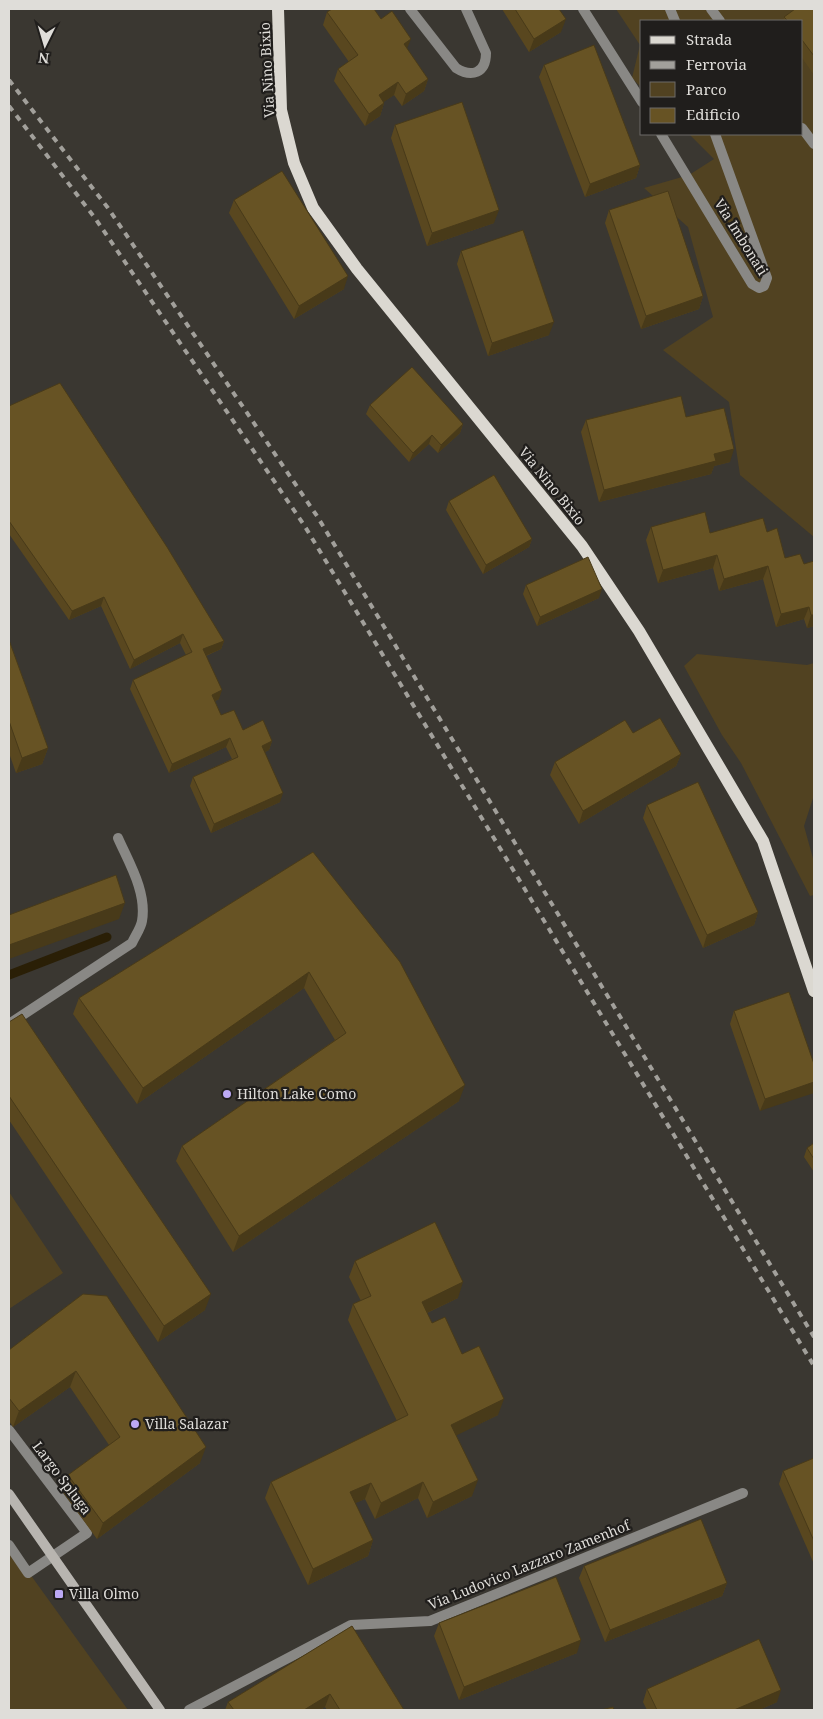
<svg xmlns="http://www.w3.org/2000/svg" width="823" height="1719" viewBox="0 0 823 1719" font-family="'Noto Serif',serif">
<style>
.green{fill:#514221}
.lines{fill:none;stroke-linecap:round;stroke-linejoin:round}
.stream{stroke:#2a1f06;stroke-width:9}
.minor{stroke:#898885;stroke-width:10}
.secondary{stroke:#b8b5b0;stroke-width:10}
.primary{stroke:#dbd8d1;stroke-width:12}
.rail{stroke:#a2a09b;stroke-width:4;stroke-dasharray:6 6;stroke-linecap:butt}
.wall{fill:#59471f}
.shaded-wall{fill:#483a19}
.building{fill:#675324;stroke:#483a19}
.poi-dot{fill:#bca9f5;stroke:#201e1c;stroke-width:2}
.labels{text-anchor:middle;stroke-width:4.5;stroke-linejoin:round;paint-order:stroke}
.street-label{font-size:14px;fill:#dfddd9;stroke:#201e1c}
.poi-label{font-size:14px;fill:#dfddd9;stroke:#201e1c;text-anchor:start}
</style>
<rect width="100%" height="100%" fill="#3a3731"/>
<path class="green" d="M616 9H814V537L740 475 729 402 663 350 713 317 688 227 644 188 689 175 714 159 689 134H802V21H642V88L632 78 640 45Z
M697 654 807 665 814 663V795L804 826 814 862V895L810 896 741 763 722 735 684 666Z
M9 1192 63 1273 9 1309Z
M9 1545 128 1710H9Z"/>
<g class="lines">
<path class="stream" d="M9 975 107 937"/>
<path class="minor" d="M410 9 456 68C472 78 486 73 486 53L466 9
M583 9 642 102
M670 9 675 21
M711 9 720 21
M802 128 814 144
M661 134 752 284 759 288 764 286 767 278 715 134
M9 1024 132 943C135 936 141 928 142 921 147 892 129 863 118 838
M9 1430 87 1533 28 1573 9 1545
M189 1710 351 1625 430 1621 743 1493"/>
<path class="secondary" d="M9 1494 160 1710"/>
<path class="primary" d="M278 9 281 110 294 163 313 208 357 269 582 546 639 631 763 841 814 991"/>
<path class="rail" d="M9 80 108 208 317 516 814 1337
M9 106 95 218 304 525 814 1366"/>
</g>
<path class="wall" d="M502 9H559L561 32 529 52Z
M814 9V75L802 58V21H783L784 17Z
M327 12 381 19 407 49 428 79 424 91 402 106 394 95 383 102 384 103 380 116 365 126 334 81 338 69 349 62 323 25Z
M544 65 640 165 636 178 585 197 539 77Z
M395 125 494 223 427 246 391 138Z
M234 200 344 289 294 319 229 213Z
M609 210 703 296 699 309 641 329 605 223Z
M461 251 549 335 488 356 457 264Z
M370 405 463 424 460 433 438 453 429 444 409 462 366 414Z
M9 406 224 641 221 649 206 656 219 699 215 701 221 715 243 730 272 741 269 750 265 752 280 802 211 833 190 786 193 777 232 759 226 747 169 773 130 689 133 680 186 655 180 643 130 669 101 606 69 620 9 534Z
M686 417 730 462 714 466 711 474 599 502 581 432 586 420Z
M449 501 532 539 529 547 483 574 446 510Z
M651 527 710 533 767 532 785 558 804 564 814 561V626L807 628 804 619 776 627 763 579 719 591 713 568 658 583 646 540Z
M526 585 599 598 537 626 523 594Z
M9 640 48 748 42 764 16 773 9 753Z
M633 733 681 754 676 766 579 824 550 775 555 762Z
M647 805 758 912 754 925 703 948 643 818Z
M313 852 459 1101 233 1252 176 1161 182 1146 335 1040 304 988 137 1104 73 1014 79 998Z
M734 1011 814 1064 760 1111 730 1024Z
M9 1022 205 1310 158 1342 9 1120Z
M814 1143V1172L804 1157 807 1148Z
M355 1261 458 1298 427 1313 432 1323 462 1354 498 1415 456 1435 472 1496 427 1518 418 1498 375 1519 365 1499 355 1503 373 1540 368 1556 308 1585 265 1498 271 1482 397 1421 348 1320 353 1304 361 1301 349 1277Z
M83 1294 200 1463 97 1539 62 1491 68 1475 109 1445 70 1387 13 1427 9 1421V1350Z
M814 1458V1564L779 1484 783 1471Z
M584 1566 727 1583 722 1596 605 1642 579 1578Z
M439 1623 577 1653 459 1700 434 1636Z
M352 1626 404 1710H327L325 1707 320 1710H225L228 1702Z
M647 1689 777 1702 759 1710H647L643 1702Z"/>
<path class="shaded-wall" d="M566 19 561 32 529 52 534 39Z
M411 39 406 51 404 44Z
M428 79 424 91 402 106 406 94Z
M398 82 394 95 375 108 379 95Z
M384 103 380 116 365 126 369 114Z
M640 165 636 178 585 197 590 184Z
M499 210 494 223 427 246 432 233Z
M348 276 344 289 294 319 299 306Z
M703 296 699 309 641 329 646 316Z
M554 322 549 335 488 356 492 343Z
M463 424 460 433 438 453 441 445Z
M432 435 429 444 409 462 413 453Z
M734 449 730 462 714 466 711 474 599 502 604 490 714 454Z
M532 539 529 547 483 574 486 565Z
M717 555 713 568 658 583 663 570Z
M768 566 763 579 719 591 724 579Z
M602 589 599 598 537 626 540 617Z
M104 597 101 606 69 620 72 611Z
M809 607 804 619 776 627 781 614Z
M811 615H814V626L807 628Z
M183 634 180 643 130 669 134 660Z
M224 641 221 649 200 658 203 649Z
M222 690 219 699 209 704 212 695Z
M230 738 226 747 169 773 172 764Z
M272 741 269 750 259 755 262 746Z
M48 748 42 764 16 773 22 758Z
M681 754 676 766 579 824 583 811Z
M283 793 280 802 211 833 214 824Z
M125 903 119 919 9 959V945Z
M758 912 754 925 703 948 707 935Z
M309 972 304 988 137 1104 143 1088Z
M814 1082V1093L760 1111 765 1099Z
M465 1085 459 1101 233 1252 239 1236Z
M463 1282 458 1298 416 1318 422 1302Z
M211 1294 205 1310 158 1342 164 1326Z
M76 1371 70 1387 13 1427 19 1411Z
M504 1399 498 1415 445 1441 451 1425Z
M206 1447 200 1463 97 1539 103 1523Z
M478 1480 472 1496 427 1518 433 1502Z
M423 1482 418 1498 375 1519 381 1503Z
M371 1483 365 1499 344 1508 350 1492Z
M373 1540 368 1556 308 1585 313 1569Z
M727 1583 722 1596 605 1642 610 1630Z
M581 1640 577 1653 459 1700 464 1687Z
M781 1690 777 1702 759 1710H734Z
M330 1694 325 1707 320 1710H304Z"/>
<path class="building" d="M332 9H374L381 19 392 11 411 39 404 44 428 79 406 94 398 82 379 95 384 103 369 114 338 69 358 55 327 12Z
M515 9H559L566 19 534 39Z
M795 9H814V56L802 40V21H788L784 17Z
M594 45 640 165 590 184 544 65Z
M462 102 499 210 432 233 395 125Z
M282 171 348 276 299 306 234 200Z
M668 191 703 296 646 316 609 210Z
M523 230 554 322 492 343 461 251Z
M412 367 463 424 441 445 432 435 413 453 370 405Z
M60 383 167 547 224 641 203 649 222 690 212 695 221 715 234 710 243 730 263 720 272 741 262 746 283 793 214 824 193 777 238 757 230 738 172 764 133 680 192 652 183 634 134 660 104 597 72 611 9 521V406Z
M681 396 686 417 724 408 734 449 714 454 716 461 604 490 586 420Z
M494 475 532 539 486 565 449 501Z
M705 512 710 533 763 518 767 532 777 528 785 558 800 554 804 564 814 561V615H811L809 607 781 614 768 566 724 579 717 555 663 570 651 527Z
M588 557 602 589 540 617 526 585Z
M9 640 48 748 22 758 9 721Z
M660 718 681 754 583 811 555 762 625 720 633 733Z
M698 782 758 912 707 935 647 805Z
M313 852 400 962 465 1085 239 1236 182 1146 346 1033 309 972 143 1088 79 998Z
M116 875 125 903 9 945V915Z
M789 992 814 1064V1082L765 1099 734 1011Z
M22 1014 211 1294 164 1326 9 1096V1022Z
M814 1143V1159L807 1148Z
M435 1222 463 1282 422 1302 432 1323 445 1317 462 1354 479 1346 504 1399 451 1425 478 1480 433 1502 423 1482 381 1503 371 1483 350 1492 373 1540 313 1569 271 1482 408 1415 353 1304 371 1296 355 1261Z
M83 1294 107 1296 206 1447 103 1523 68 1475 120 1437 76 1371 19 1411 9 1398V1350Z
M814 1458V1541L783 1471Z
M701 1519 727 1583 610 1630 584 1566Z
M556 1577 581 1640 464 1687 439 1623Z
M352 1626 404 1710H340L330 1694 304 1710H234L228 1702Z
M759 1639 781 1690 734 1710H657L647 1689Z
M613 1707 614 1710H601Z"/>
<g class="poi-dot">
<circle cx="227" cy="1094" r="5"/>
<circle cx="135" cy="1424" r="5"/>
<rect x="54" y="1589" width="10" height="10" rx="2.5"/>
</g>
<g class="labels">
<g class="street-label">
<text transform="translate(267 70) rotate(-93)" y="5">Via Nino Bixio</text>
<text transform="translate(741 237) rotate(58)" y="5">Via Imbonati</text>
<text transform="translate(552 486) rotate(51)" y="5">Via Nino Bixio</text>
<text transform="translate(62 1478) rotate(53)" y="5">Largo Spluga</text>
<text transform="translate(529 1565) rotate(-22)" y="5">Via Ludovico Lazzaro Zamenhof</text>
</g>
<g class="poi-label">
<text x="237" y="1099">Hilton Lake Como</text>
<text x="145" y="1429">Villa Salazar</text>
<text x="69" y="1599">Villa Olmo</text>
</g>
</g>
<rect width="823" height="1719" fill="none" stroke="#dfddd9" stroke-width="20"/>
<rect x="640" y="20" width="162" height="115" fill="#201e1c" stroke="#6c6a68"/>
<rect x="650" y="36" width="25" height="8" fill="#dbd8d1" stroke="#6c6a68"/>
<text x="686" y="45" font-size="15" fill="#dfddd9">Strada</text>
<rect x="650" y="61" width="25" height="8" fill="#a2a09b" stroke="#6c6a68"/>
<text x="686" y="70" font-size="15" fill="#dfddd9">Ferrovia</text>
<rect x="650" y="82" width="25" height="15" fill="#514221" stroke="#6c6a68"/>
<text x="686" y="95" font-size="15" fill="#dfddd9">Parco</text>
<rect x="650" y="108" width="25" height="15" fill="#675324" stroke="#6c6a68"/>
<text x="686" y="120" font-size="15" fill="#dfddd9">Edificio</text>
<g transform="translate(45 45) rotate(185)" stroke="#201e1c" stroke-width="4" paint-order="stroke">
<path d="M0-4L9 19L0 12L-9 19Z" fill="#dfddd9"/>
<text y="-8" font-size="14" font-weight="bold" text-anchor="middle" fill="#dfddd9">N</text>
</g>
</svg>
